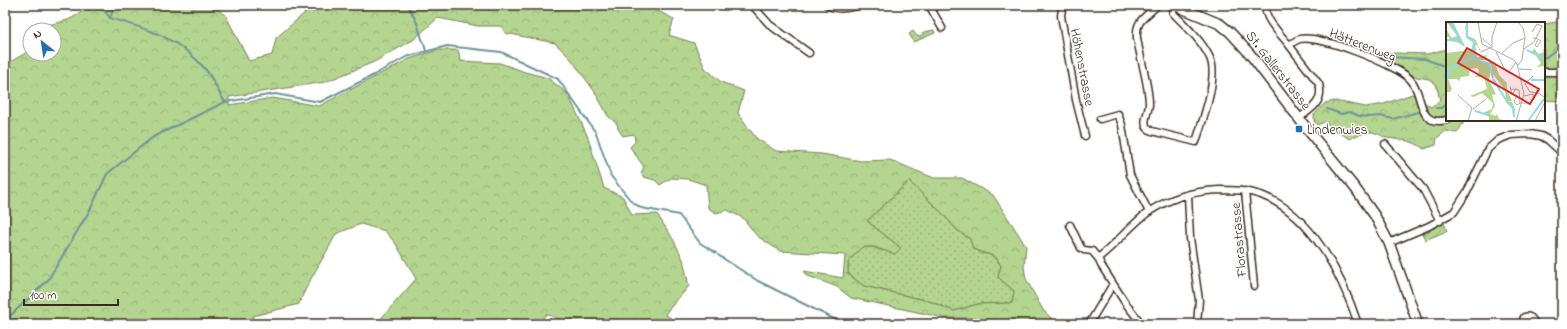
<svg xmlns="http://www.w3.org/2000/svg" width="1567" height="329" viewBox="0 0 1567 329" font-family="'Indie Flower',sans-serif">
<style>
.grass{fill:url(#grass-dots);stroke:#778056}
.forest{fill:url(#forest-crowns);stroke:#778056;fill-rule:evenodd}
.garden{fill:url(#garden-furrows);stroke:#778056}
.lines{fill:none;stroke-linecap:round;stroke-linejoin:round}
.stream{stroke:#6c949a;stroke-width:2}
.street-casing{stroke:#3b2a1e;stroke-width:9}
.secondary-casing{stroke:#3b2a1e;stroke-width:12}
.street{stroke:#fff;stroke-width:6}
.secondary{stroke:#fff;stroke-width:9}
.poi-dot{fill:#1f6fb2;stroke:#fff;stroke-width:1.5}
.labels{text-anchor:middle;stroke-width:3;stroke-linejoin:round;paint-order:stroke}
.street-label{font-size:14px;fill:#3b2a1e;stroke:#fff}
.poi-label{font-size:14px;fill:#3b2a1e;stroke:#fff;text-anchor:start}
.inset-river{fill:none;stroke:#8ddbed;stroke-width:2}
.inset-road{fill:none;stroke:#b1aaa5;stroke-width:1}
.view{fill:#d62828;fill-opacity:0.15;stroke:#d62828;stroke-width:2}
.inset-edge{fill:none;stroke:#3b2a1e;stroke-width:2}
</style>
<defs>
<pattern id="grass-dots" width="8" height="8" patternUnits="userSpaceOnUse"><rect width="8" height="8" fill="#b3d58f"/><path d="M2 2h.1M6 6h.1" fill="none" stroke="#9bb77b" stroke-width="1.8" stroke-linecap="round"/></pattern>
<pattern id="forest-crowns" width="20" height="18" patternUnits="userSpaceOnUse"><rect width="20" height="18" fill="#b3d58f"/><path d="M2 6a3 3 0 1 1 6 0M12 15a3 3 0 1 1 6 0" fill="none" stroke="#9bb77b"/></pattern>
<pattern id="garden-furrows" width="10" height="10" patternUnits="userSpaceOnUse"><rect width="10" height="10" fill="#b3d58f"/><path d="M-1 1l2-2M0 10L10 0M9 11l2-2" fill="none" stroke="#9bb77b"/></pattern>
</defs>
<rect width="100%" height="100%" fill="#fff"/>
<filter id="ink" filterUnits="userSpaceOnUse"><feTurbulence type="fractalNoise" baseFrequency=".025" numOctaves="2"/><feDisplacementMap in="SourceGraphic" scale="8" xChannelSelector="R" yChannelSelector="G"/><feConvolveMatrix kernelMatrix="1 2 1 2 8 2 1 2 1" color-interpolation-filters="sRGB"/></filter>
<g filter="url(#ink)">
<path class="grass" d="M909 181 942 213 957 230 970 239 980 253C991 254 995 256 1001 266L998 277 1014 291 1012 303 978 304 954 311 929 301 864 286 848 274V262L862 247H873L881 251 901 248 867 221Z"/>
<path class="forest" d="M82 5H213L226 16 249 61 272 55 276 38 314 5H646L674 19 669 35 694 43 705 68 721 82 744 91 738 113 756 138 776 151 822 154 861 161 890 160 934 178H962L993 195 1026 246 1024 267 1026 279 1043 310 1051 318 1061 324H990L972 318H945L851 298 837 287 808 276 804 271 843 278 845 255 780 251 757 236 743 218 727 210 716 213 708 208 706 185 688 179 671 178 660 185 655 180 644 177 641 173 644 167 630 147 635 142 634 134 623 136 618 129 617 124 608 116 595 92 571 59 555 43 505 33 501 26H478L438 18 413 40 374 62 325 82 229 97V105L273 98 319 106 409 59 438 50H458L461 61 500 63 525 72 548 78 568 94 587 135 604 188 623 197 632 215 657 214 673 239 683 259 689 286 665 314 679 324H578L570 323 546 314 539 324H376L416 279 396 244 385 231 361 224 336 234C324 258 309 279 299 304L253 316V324H5V65L24 54 30 48V54H54V30H45L47 25C67 21 71 20 87 8ZM909 181 942 213 957 230 970 239 973 249 996 257 1001 266 998 277 1014 291 1012 303 978 304 954 311 929 301 864 286 848 274V262L862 247H873L895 254 901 248 867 221Z
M1562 21V96L1558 101 1544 100V24Z
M1447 49V120H1465L1457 133 1446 131 1437 138 1436 145 1424 149C1411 139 1404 141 1388 138 1382 137 1377 132 1370 132 1363 133 1356 136 1349 139L1325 122 1317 125 1314 121V115L1325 103 1335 101 1366 107 1384 104 1412 94 1431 107 1440 100 1436 84 1429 79 1417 77 1364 52 1427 54Z"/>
<path class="garden" d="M934 30 935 33 914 42 909 34 913 31 917 36 920 37 924 32Z
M1444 223 1447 231 1425 240 1422 233Z"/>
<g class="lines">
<path class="stream" d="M100 5 110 18
M115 5 110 18C148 29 180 38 206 70 213 79 218 92 225 102
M408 5 417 23 423 42
M424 44 426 51
M1383 53 1389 57 1425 59 1447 67
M1544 57H1545
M1546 57 1554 51 1562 50
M1436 108H1441L1447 103
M1327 109 1341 114 1350 112 1359 116 1370 117 1381 116 1393 119 1418 112
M718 255 758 281 844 324
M5 324 8 318 48 280 90 210 107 174 153 137 225 102 275 94 320 102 374 75 406 57 447 46 501 52 558 79 596 133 611 176 631 201 641 208 679 215 700 243 716 253"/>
<defs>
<path id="street" d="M752 5 770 25 809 53
M827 5C837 11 849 8 860 5
M929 5 942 28
M1066 5 1062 9 1061 16 1076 100 1085 136
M1157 5C1147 17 1135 19 1137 38 1140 58 1149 85 1149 104 1149 113 1139 126 1152 131L1196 142C1202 122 1219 77 1210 58 1202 41 1186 26 1173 13L1174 5
M1265 5C1265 21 1280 33 1289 45 1292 43 1296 40 1300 39 1318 34 1397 65 1410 79 1425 94 1415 127 1447 120
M1289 45 1319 84C1324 101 1312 109 1299 118
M1544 72H1562
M1100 119 1118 114 1122 125 1130 175 1149 212
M1385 144 1423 189 1440 221
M1245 191 1254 286
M1188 195 1190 238 1199 300 1197 324
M1070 225 1081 248 1084 250 1092 251 1098 258 1101 265 1126 304 1142 324
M1389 243 1429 226 1454 212 1467 192 1488 149 1498 140 1511 135 1530 134 1541 136 1548 140 1562 153
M1098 258C1117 244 1131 224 1150 211 1170 198 1195 191 1219 190 1233 190 1247 190 1261 195 1312 214 1342 276 1358 324
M1089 324 1113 284
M1522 324 1524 317C1530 315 1532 318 1535 324"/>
<path id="secondary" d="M1174 5 1220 24 1230 32 1250 54 1307 129 1355 188 1375 216 1389 243 1418 324"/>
</defs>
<use href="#street" class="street-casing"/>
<use href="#secondary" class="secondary-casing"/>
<use href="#street" class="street"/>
<use href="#secondary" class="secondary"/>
</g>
</g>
<rect class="poi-dot" x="1295" y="125" width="8" height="8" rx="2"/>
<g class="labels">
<g class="street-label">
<text transform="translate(1363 44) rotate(21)" y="5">Hätterenweg</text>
<text transform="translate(1083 67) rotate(79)" y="5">Höhenstrasse</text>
<text transform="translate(1279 70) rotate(52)" y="5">St. Gallerstrasse</text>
<text transform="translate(1238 240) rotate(-95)" y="5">Florastrasse</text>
</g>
<g class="poi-label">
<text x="1307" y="134">Lindenwies</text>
</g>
</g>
<g transform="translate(1446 22)">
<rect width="99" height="99" fill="#fff"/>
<path d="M1 0H7L19 25 25 28 29 20 23 18 21 14 19 5 21 0 22 14 29 17 34 27 35 33 32 24 29 23 31 35 41 33 40 35 49 41 53 53 61 61V68L66 79H61L66 80 69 87 68 92 67 85 60 79 59 68 46 51 45 43 41 38H31L41 40 45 45 43 58 50 72 46 73 49 84 44 92 50 94 51 92 53 97 62 99H43V95L37 91 46 87 47 81 36 71 28 75 24 74 41 67 38 55H29L33 50 32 46 24 47 23 54 15 55 13 59 11 57H2L6 67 4 70H0V31L25 28 7 18 0 19 4 16 0 14V7L6 16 11 14ZM88 26 92 32 98 30 96 27 99 28V44L91 45 95 41 88 31 81 28 86 30Z" fill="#b3d58f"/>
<path class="inset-river" d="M21 0V15L28 20M6 2 18 24M0 18 13 19M28 20 26 30 29 36M81 28 99 37M1 57 3 47 24 36 43 42 47 56M47 57 60 78M85 58H99M60 79 67 86 68 95M29 89 42 93M82 99 98 77"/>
<path class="inset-road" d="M32 0 36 22 68 38 71 42 78 72 70 99M36 16 45 24M87 16H90L95 19 91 25 89 23 92 18M46 25V15L51 0M78 27 88 20 96 4 91 2 86 10M35 30 46 25M50 30 59 48 63 50M56 31 67 21 79 16M72 43 76 38 79 15 77 6 72 0M73 47 86 48M63 50 70 40M87 54 79 62 84 70 93 71 99 76M64 64 66 73 70 66M65 67 73 68 74 81H83V83M12 73 26 86 22 99M78 74 87 72 88 78M70 75 68 80 71 83 74 81M27 87 40 77M89 99 99 80"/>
<path class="view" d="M21 26 93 67 84 82 12 41Z"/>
<rect width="99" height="99" class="inset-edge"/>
</g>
<rect width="1567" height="329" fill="none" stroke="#fff" stroke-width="20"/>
<rect x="10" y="10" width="1547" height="309" fill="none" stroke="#3b2a1e" stroke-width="1.5" filter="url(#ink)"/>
<g transform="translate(42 42) rotate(330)"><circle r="19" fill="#ffffff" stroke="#b1aaa5"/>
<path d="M0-3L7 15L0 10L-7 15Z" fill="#1f6fb2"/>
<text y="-6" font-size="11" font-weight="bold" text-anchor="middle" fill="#3b2a1e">N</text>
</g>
<path d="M24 299v6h94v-6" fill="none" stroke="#3b2a1e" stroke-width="2"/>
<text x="30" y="299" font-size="12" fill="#3b2a1e" stroke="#ffffff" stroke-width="3" paint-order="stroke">100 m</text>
</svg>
